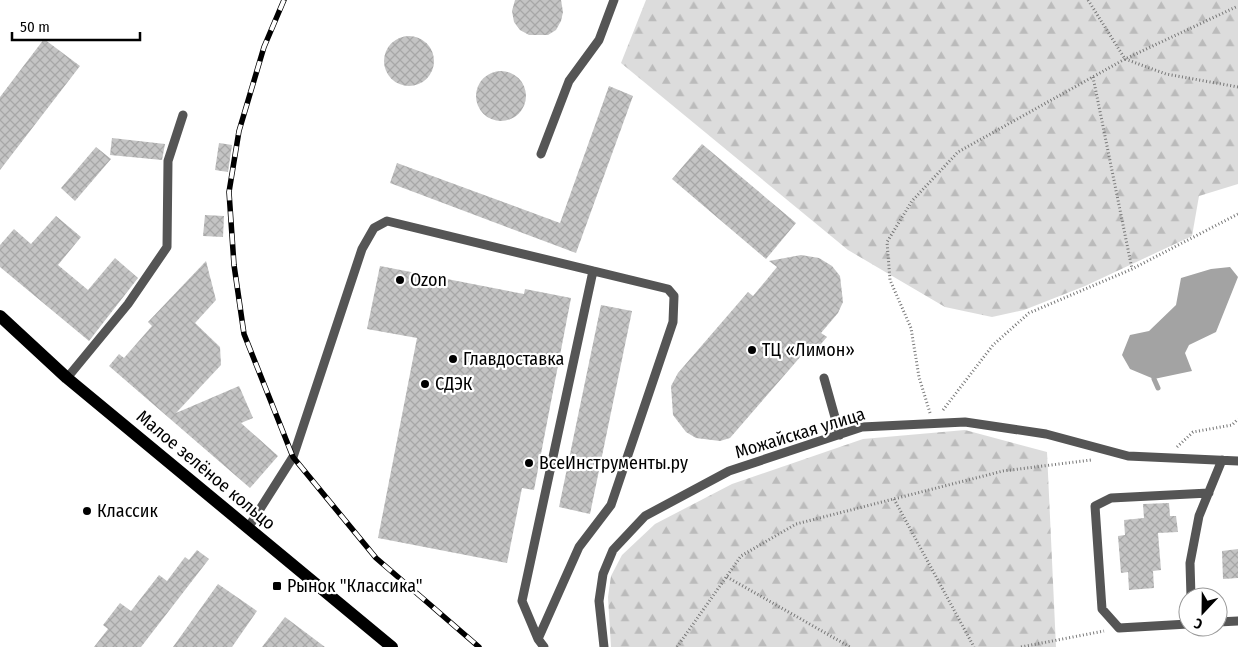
<svg xmlns="http://www.w3.org/2000/svg" width="1238" height="647" viewBox="0 0 1238 647" font-family="'Fira Sans Condensed',sans-serif">
<style>
.forest{fill:url(#forest-firs)}
.water{fill:#a3a3a3}
.lines{fill:none;stroke-linecap:round;stroke-linejoin:round}
.stream{stroke:#a3a3a3;stroke-width:5}
.building{fill:url(#building-cross-hatch)}
.path{stroke:#777;stroke-width:3;stroke-dasharray:1 2.5;stroke-linecap:butt}
.lane{stroke:#555;stroke-width:9}
.primary{stroke:#000;stroke-width:12}
.rail-casing{stroke:#000;stroke-width:5.5}
.rail{stroke:#fff;stroke-width:4;stroke-dasharray:11;stroke-linecap:butt}
.poi-dot{fill:#000;stroke:#fff;stroke-width:2}
.labels{text-anchor:middle;stroke-width:4.5;stroke-linejoin:round;paint-order:stroke}
.poi-label{font-size:18px;fill:#000;stroke:#fff;text-anchor:start}
.street-label{font-size:18px;fill:#000;stroke:#fff}
</style>
<defs>
<pattern id="forest-firs" width="22" height="20" patternUnits="userSpaceOnUse" patternTransform="scale(1.25)"><rect width="22" height="20" fill="#dcdcdc"/><path d="M5 1l3.5 6h-7zM16 11l3.5 6h-7z" fill="#bbb"/></pattern>
<pattern id="building-cross-hatch" width="8" height="8" patternUnits="userSpaceOnUse" patternTransform="scale(1.25)"><rect width="8" height="8" fill="#c4c4c4"/><path d="M0 0l8 8M0 8l8-8" fill="none" stroke="#a7a7a7"/></pattern>
</defs>
<rect width="100%" height="100%" fill="#fff"/>
<path class="forest" d="M646 0H1238V184L1199 196 1192 236 1085 286 1024 310 992 317 945 307 848 250 621 63Z
M965 430 1047 452 1056 647H611L608 597 611 576 622 555 655 524 732 484 863 439Z"/>
<path class="water" d="M1230 267 1238 277 1216 332 1189 345 1185 353 1192 371 1154 379 1130 369 1122 355 1130 335 1149 331 1176 305 1181 278 1211 269Z"/>
<g class="lines">
<path class="stream" d="M1154 379 1158 388"/>
</g>
<path class="building" d="M515 0H561L563 12 561 21 556 30 548 35H529L520 30 514 22 512 11Z
M384 61a25 25 0 1 1 50 0a25 25 0 1 1-50 0Z
M44 39 80 66 0 170V97Z
M476 96a25 25 0 1 1 50 0a25 25 0 1 1-50 0Z
M609 86 633 96 576 253 390 183 397 163 560 223Z
M112 138 165 144 162 160 110 155Z
M219 143 232 145 228 172 215 170Z
M702 144 796 223 766 259 672 179Z
M96 147 111 159 75 201 61 188Z
M205 215 224 216 223 237 203 236Z
M56 216 81 237 58 265 88 290 115 258 138 278 89 341 0 267V245L14 229 31 244Z
M801 255 819 258 832 266 840 276 843 302 838 313 821 333 827 337 813 353 808 348 730 438 720 441 696 438 686 432 673 415 671 386 678 373 748 292 753 296 777 267 769 261Z
M206 261 216 300 195 323 220 347 221 365 176 413 239 386 253 418 241 423 278 456 250 488 109 366 119 354 124 358 152 326 148 322Z
M380 266 524 294 525 289 571 298 534 490 522 488 507 563 378 538 417 338 367 329Z
M601 305 632 311 590 514 559 507Z
M1169 503 1170 516H1176L1178 532 1158 533 1161 570 1153 571 1154 588 1129 590 1128 572 1121 573 1118 536 1125 535 1124 520 1144 518 1143 504Z
M1238 549V578L1223 579 1222 551Z
M197 550 209 559 141 647H94L108 629 103 625 120 603 131 611 159 575 167 581 185 557 189 560Z
M218 584 257 611 232 647H173Z
M285 617 325 647H262Z"/>
<g class="lines">
<path class="path" d="M1088 0 1125 59 1166 74 1238 87
M1093 77 1132 269
M943 410 993 345 1029 313 1132 269 1238 214
M930 413 919 377 911 328 890 280 887 242 912 201 958 152 1125 59 1238 6
M1177 447 1193 432 1232 425 1238 419
M894 499 974 647
M727 577 850 647
M677 647 741 556 796 524 1003 471 1091 460
M1021 647 1104 631"/>
<path class="lane" d="M541 154 569 81 599 40 614 0
M67 378 128 304 167 247 168 161 183 115
M824 378 840 435
M248 528 293 457 362 249 374 228 387 221 668 289 674 296 673 322 611 505 579 547 538 639
M1191 597 1190 563 1199 516 1222 460
M1218 622 1238 621
M1188 624 1119 628 1102 609 1095 506 1111 498 1209 493
M544 647 538 639 522 601 593 271
M604 647 599 601 603 574 613 550 645 516 729 471 862 427 965 422 1046 434 1128 456 1238 461"/>
<path class="primary" d="M0 316 67 378 392 647"/>
<defs>
<path id="rail" d="M284 0 264 47 239 131 229 192 234 265 244 334 293 457 376 558 479 647"/>
</defs>
<use href="#rail" class="rail-casing"/>
<use href="#rail" class="rail"/>
</g>
<g class="poi-dot">
<circle cx="400" cy="280" r="5"/>
<circle cx="752" cy="350" r="5"/>
<circle cx="453" cy="359" r="5"/>
<circle cx="425" cy="384" r="5"/>
<circle cx="529" cy="463" r="5"/>
<circle cx="87" cy="511" r="5"/>
<rect x="272" y="581" width="10" height="10" rx="2.5"/>
</g>
<g class="labels">
<g class="poi-label">
<text x="410" y="286">Ozon</text>
<text x="762" y="356">ТЦ «Лимон»</text>
<text x="463" y="365">Главдоставка</text>
<text x="435" y="390">СДЭК</text>
<text x="539" y="469">ВсеИнструменты.ру</text>
<text x="97" y="517">Классик</text>
<text x="287" y="592">Рынок "Классика"</text>
</g>
<g class="street-label">
<text transform="translate(800 433) rotate(-17)" y="6">Можайская улица</text>
<text transform="translate(206 470) rotate(40)" y="6">Малое зелёное кольцо</text>
</g>
</g>
<g transform="translate(1203 612) rotate(202)"><circle r="24" fill="#ffffff" stroke="#999999"/>
<path d="M0-4L9 19L0 12L-9 19Z" fill="#000000"/>
<text y="-8" font-size="14" font-weight="bold" text-anchor="middle" fill="#000000">С</text>
</g>
<path d="M12 32v8h128v-8" fill="none" stroke="#000000" stroke-width="2.5"/>
<text x="20" y="32" font-size="15" fill="#000000" stroke="#ffffff" stroke-width="4" paint-order="stroke">50 m</text>
</svg>
